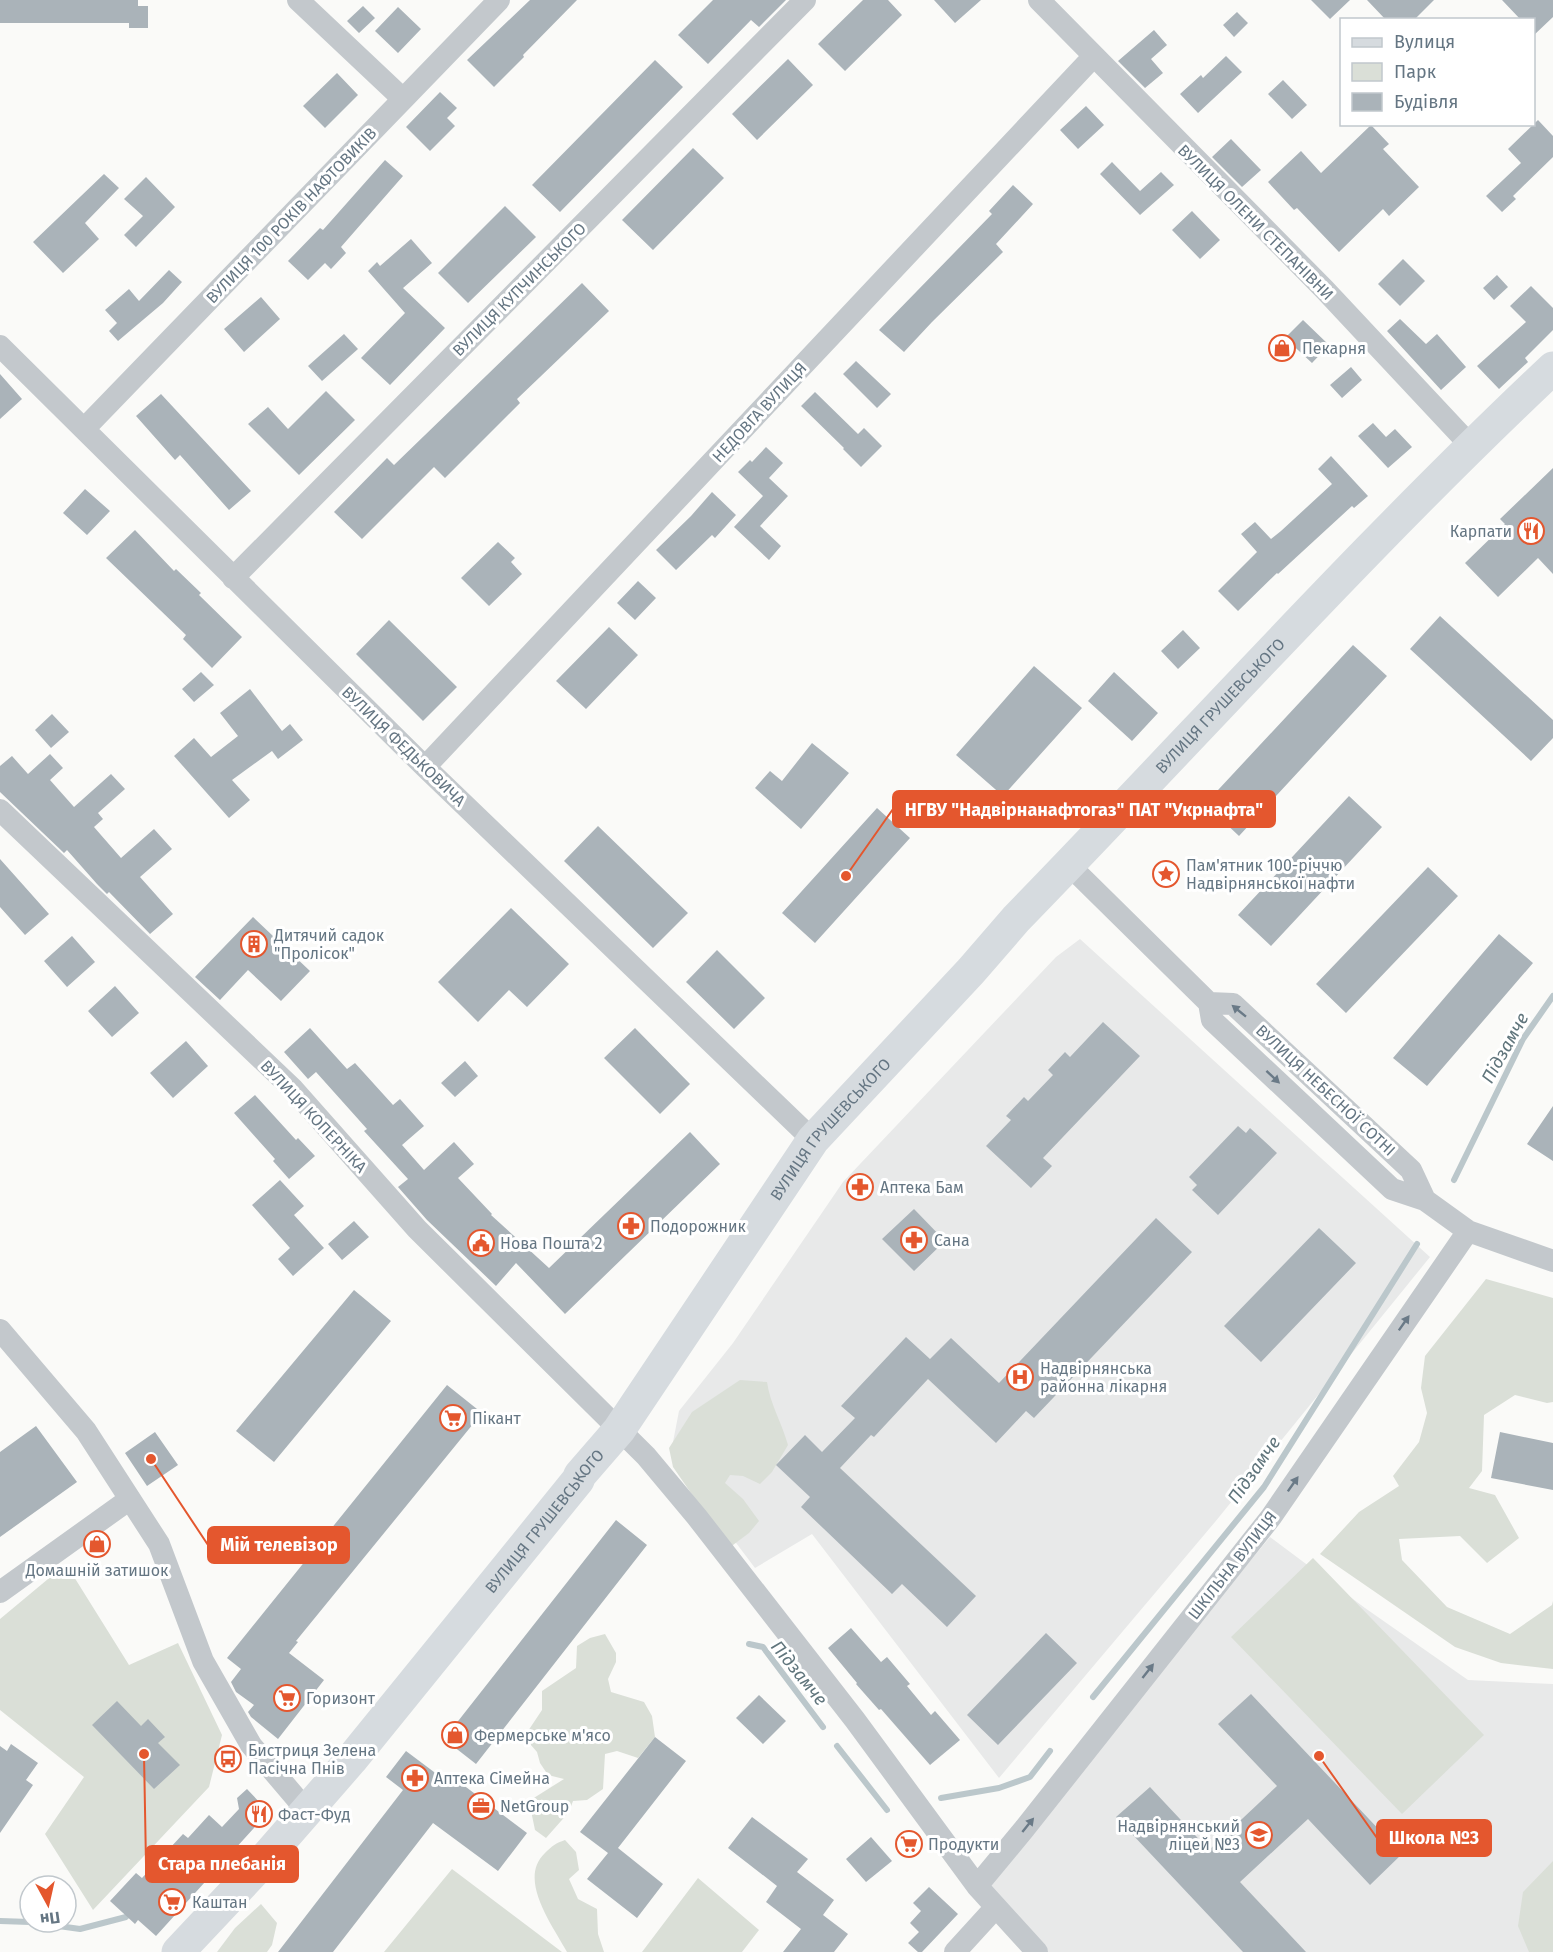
<svg xmlns="http://www.w3.org/2000/svg" width="1553" height="1952" viewBox="0 0 1553 1952" font-family="'Fira Sans',sans-serif">
<style>
.built{fill:#e8e9e9}
.green{fill:#dadfd7}
.lines{fill:none;stroke-linecap:round;stroke-linejoin:round}
.stream{stroke:#bbc7cb;stroke-width:6}
.building{fill:#aab3b9}
.street{stroke:#c3c8cc;stroke-width:22}
.secondary{stroke:#d6dbdf;stroke-width:33}
.oneway{fill:#6a7a87}
.labels{text-anchor:middle;stroke-width:6;stroke-linejoin:round;paint-order:stroke}
.street-label{font-size:16px;fill:#657683;stroke:#fff}
.poi-label{font-size:16px;fill:#657683;stroke:#fff;text-anchor:start}
.water-label{font-size:18px;font-style:italic;fill:#60757c;stroke:#fff}
.leader{fill:none;stroke:#e4572e;stroke-width:2}
.callout-dot{fill:#e4572e;stroke:#fff;stroke-width:2}
.callout{fill:#e4572e;stroke:#e4572e;stroke-width:2}
.callout-label{font-size:18px;text-anchor:middle;font-weight:bold;fill:#fff}
</style>
<rect width="100%" height="100%" fill="#fafaf8"/>
<path class="built" d="M1080 939 1430 1257 1215 1522 999 1778 812 1534 755 1568 684 1474 673 1442 679 1411 733 1343 843 1182 1056 957Z
M1270 1537 1365 1608 1468 1680 1553 1684V1952H1042L982 1885Z"/>
<path class="green" d="M1486 1279 1553 1298V1402L1547 1403 1515 1395 1484 1415 1482 1471 1469 1488 1495 1495 1519 1538 1487 1563 1460 1536 1399 1539 1402 1560 1447 1607 1510 1634 1552 1605 1553 1601V1669L1501 1663 1455 1647 1320 1554 1359 1512 1399 1486 1393 1476 1419 1442 1427 1413 1421 1388 1425 1356Z
M740 1380 767 1382C770 1404 782 1423 788 1445L772 1472 760 1484 743 1476 730 1475 725 1483 743 1499 759 1521 749 1533 729 1548 673 1467 669 1448 692 1412Z
M1313 1558 1484 1735 1402 1814 1231 1637Z
M66 1564 129 1665 178 1643 222 1735 209 1787 93 1910 45 1834 84 1777 0 1710V1619Z
M605 1634 616 1653V1662L608 1679 611 1692 644 1702 652 1716 655 1737 638 1758 617 1751 605 1754 603 1789 587 1800 573 1801 569 1812 546 1838 535 1830 529 1801 564 1779 548 1775 540 1763 537 1752 524 1737 542 1710V1691L576 1668 577 1646 590 1638Z
M565 1840 576 1852 579 1870 569 1879 578 1899 597 1909 598 1934 604 1952H567C553 1926 517 1879 545 1853 552 1846 556 1843 565 1840Z
M1553 1861V1952H1529L1518 1926 1523 1892Z
M452 1869 562 1952H384Z
M698 1878 759 1930 742 1952H642Z
M261 1904 277 1923 272 1945 267 1952H217L235 1928Z"/>
<g class="lines">
<path class="stream" d="M1454 1180 1523 1039 1553 996
M749 1644 763 1647 823 1727
M1093 1697 1264 1487 1417 1244
M837 1746 887 1810
M941 1798 999 1788 1030 1777 1050 1751
M0 1921 30 1922
M30 1922 80 1929 126 1917"/>
</g>
<path class="building" d="M0 0H138V6H148V28H129V23H0Z
M530 0H577L523 55 524 57 494 87 467 60Z
M713 0H786L759 27 751 20 708 64 678 35Z
M863 0H888L902 15 845 71 818 44Z
M934 0H981L955 23Z
M1311 0H1350L1330 19Z
M1367 0H1434L1414 20H1386Z
M1502 0H1553V17L1533 36V20H1521Z
M363 6 375 18 359 33 347 21Z
M398 7 421 29 398 53 375 31Z
M1237 12 1248 23 1234 37 1223 25Z
M1154 30 1167 45 1151 59 1163 73 1145 88 1118 61Z
M1226 56 1242 72 1198 113 1180 94 1201 75 1203 78Z
M788 59 813 85 757 140 732 114Z
M655 60 683 87 560 212 532 185Z
M337 73 358 95 325 128 303 106Z
M1283 80 1307 105 1292 119 1268 94Z
M440 92 457 108 447 118 455 126 430 151 406 127Z
M1086 106 1104 125 1078 149 1060 130Z
M1538 120 1553 136V157L1513 196 1516 199 1502 212 1486 196 1521 163 1508 149Z
M1371 125 1389 144 1383 149 1419 187 1389 216 1383 209 1339 252 1297 208 1294 210 1268 182 1301 151 1321 173Z
M1231 139 1261 170 1242 187 1212 157Z
M693 148 724 178 653 250 622 220Z
M385 160 403 176 341 247 346 253 331 269 325 263 308 280 288 261 320 228 323 230Z
M1112 162 1140 191 1161 172 1174 185 1140 215 1100 174Z
M104 174 119 188 85 223 99 239 63 273 33 242Z
M146 177 175 207 136 247 124 235 143 216 124 199Z
M1013 185 1033 204 996 244 1003 252 932 322 904 352 879 330 992 214 989 211Z
M505 206 536 237 468 303 438 273Z
M1192 211 1220 240 1200 259 1172 230Z
M411 239 432 263 403 288 445 328 390 385 361 358 405 313 368 271 377 262 380 266Z
M1403 259 1425 281 1400 306 1378 284Z
M169 270 182 282 163 303 118 341 109 331 117 323 105 310 129 289 139 301Z
M1497 275 1508 287 1494 300 1483 288Z
M582 283 609 311 517 399 520 403 445 478 434 467 362 539 334 512 387 458 394 465Z
M1531 286 1553 308V330L1525 358 1528 362 1499 389 1477 366 1526 322 1510 306Z
M261 297 280 319 244 352 224 329Z
M1400 319 1426 344 1437 334 1466 367 1441 390 1387 331Z
M1303 320 1329 345 1312 363 1285 338Z
M344 334 358 349 322 381 308 366Z
M856 361 891 394 877 408 843 374Z
M1351 367 1362 380 1342 398 1330 385Z
M0 374 22 399 0 419Z
M326 391 355 420 299 475 248 424 268 407 288 429Z
M815 392 858 434 864 428 882 446 861 467 843 449 844 448 801 406Z
M161 394 251 491 229 510 180 455 175 460 136 416Z
M1373 423 1386 437 1395 429 1412 447 1388 468 1358 436Z
M766 447 783 463 769 478 788 496 760 526 781 546 769 560 734 527 763 496 738 472 750 460 752 462Z
M1331 456 1368 496 1354 508 1352 506 1278 574 1277 573 1238 611 1218 591 1257 552 1241 534 1255 522 1271 539 1281 531 1332 484 1318 469Z
M1553 468V574L1538 558 1498 597 1465 563 1505 524 1500 519Z
M85 489 110 511 87 535 63 513Z
M712 492 736 515 715 538 712 535 676 570 656 550 691 516Z
M135 530 174 571 176 569 201 593 199 595 242 637 212 668 183 639 186 635 106 558Z
M498 542 515 558 511 562 522 574 489 606 461 578Z
M638 581 656 598 635 620 617 603Z
M1440 616 1553 720V738L1531 761 1410 649Z
M389 620 457 687 423 721 356 654Z
M609 627 638 655 586 709 556 681Z
M1183 630 1200 648 1178 669 1161 651Z
M1353 645 1387 676 1239 836 1205 804Z
M1034 666 1082 708 1003 796 956 755Z
M201 672 214 685 194 702 182 689Z
M1114 672 1158 713 1132 741 1088 701Z
M250 689 282 731 290 724 303 740 278 759 272 751 232 780 250 800 229 818 174 756 194 738 211 757 238 736 220 713Z
M52 714 69 732 51 748 35 730Z
M812 743 849 773 801 829 755 788 770 771 782 781Z
M50 754 63 768 50 780 74 807 111 774 125 789 98 813 103 819 94 827 121 858 154 829 172 849 140 877 173 914 150 934 109 892 107 894 97 884 67 850 64 853 0 792V766L12 756 28 774Z
M1349 796 1382 827 1271 946 1238 915Z
M877 808 910 838 815 943 782 913Z
M598 826 688 913 653 948 564 861Z
M0 859 49 914 25 935 0 907Z
M1428 867 1458 896 1346 1013 1316 984Z
M511 908 569 964 527 1007 509 990 478 1022 438 982Z
M253 917 310 971 281 1001 248 970 220 1000 195 977Z
M1499 934 1533 963 1427 1086 1393 1058Z
M72 936 95 962 67 987 44 961Z
M717 950 765 998 734 1029 686 982Z
M115 986 139 1013 112 1037 88 1011Z
M1103 1022 1140 1056 1043 1158 1052 1166 1031 1188 986 1146 1011 1120 1006 1116 1024 1097 1028 1101 1053 1075 1048 1070 1065 1052 1070 1057Z
M310 1028 347 1069 355 1063 393 1105 400 1099 424 1126 402 1145 424 1170 454 1142 474 1164 458 1178 492 1214 491 1215 549 1268 690 1132 720 1164 565 1314 516 1263 496 1286 427 1220 398 1187 408 1179 364 1131 367 1129 316 1072 308 1079 284 1052Z
M635 1028 690 1084 660 1114 604 1058Z
M186 1041 208 1066 173 1098 150 1073Z
M465 1061 478 1076 455 1097 441 1083Z
M255 1095 296 1140 298 1138 315 1156 289 1179 273 1161 275 1159 234 1113Z
M1553 1106V1161L1527 1144Z
M1238 1126 1246 1133 1250 1128 1277 1153 1218 1215 1192 1190 1197 1185 1189 1177Z
M280 1180 304 1206 294 1215 324 1248 293 1276 278 1259 290 1248 252 1205Z
M914 1209 945 1241 914 1271 882 1239Z
M1156 1218 1192 1252 1034 1418 1026 1411 996 1443 928 1379 874 1437 871 1435 840 1468 976 1596 947 1627 902 1584 892 1594 801 1507 810 1497 776 1465 805 1435 822 1452 855 1418 841 1406 906 1337 930 1359 951 1338 999 1383Z
M354 1221 369 1237 342 1260 328 1244Z
M1319 1228 1356 1263 1261 1362 1224 1326Z
M354 1290 391 1321 274 1462 236 1431Z
M447 1385 482 1413 296 1641 298 1642 289 1653 324 1680 278 1739 251 1717 248 1712 254 1705 236 1692 231 1682 241 1669 227 1658Z
M36 1426 77 1482 0 1537V1452Z
M155 1432 178 1465 147 1486 125 1453Z
M1500 1432 1553 1443V1490L1491 1478Z
M616 1520 647 1545 476 1764 444 1739Z
M851 1628 881 1662 887 1657 910 1684 907 1686 931 1715 935 1711 960 1740 930 1765 881 1709 879 1710 856 1684 857 1683 828 1648Z
M1046 1633 1077 1663 998 1745 967 1715Z
M1251 1694 1402 1854 1370 1885 1308 1819 1240 1882 1306 1952H1243L1116 1817 1150 1787 1209 1850 1277 1786 1218 1724Z
M759 1695 786 1721 763 1744 736 1718Z
M117 1701 141 1726 148 1719 165 1737 158 1743 180 1765 154 1789 92 1725Z
M655 1737 686 1761 618 1848 663 1884 637 1918 587 1879 608 1853 580 1832Z
M11 1744 38 1763 26 1780 33 1785 0 1833V1746L7 1751Z
M406 1751 450 1784 454 1778 527 1833 498 1871 433 1823 333 1952H278L403 1790 386 1777Z
M247 1789 263 1806 265 1814 263 1818 156 1936 138 1920 135 1924 110 1901 136 1873 142 1878 183 1834 188 1838 209 1815 222 1827 239 1809 237 1798Z
M752 1817 808 1859 797 1872 834 1900 823 1915 848 1934 834 1952H783L801 1929 766 1902 777 1886 728 1848Z
M871 1837 892 1861 866 1882 846 1859Z
M929 1887 958 1914 922 1952H918L908 1943 919 1932 910 1923 921 1911 913 1903Z"/>
<g class="lines">
<path class="street" d="M298 0 403 99
M1039 0 1325 290 1471 446
M0 346 425 767 813 1140
M84 429 499 0
M233 578 805 0
M425 767 1093 57
M0 810 293 1089 417 1229 646 1456 697 1517 855 1720 977 1886 1037 1952
M1069 865 1209 1003 1212 1020 1392 1189 1425 1200 1468 1231 1553 1261
M1209 1003 1233 1004 1411 1170 1425 1200
M0 1330 86 1431 159 1544 203 1661 251 1745 307 1811
M0 1592 130 1499
M977 1886 1025 1828 1271 1517 1468 1231
M955 1952 996 1907"/>
<path class="secondary" id="s1" d="M178 1952 257 1868 351 1760 578 1480 580 1475 619 1430 813 1140 971 971 1016 919C1195 735 1366 544 1553 368"/>
</g>
<defs><path id="oneway-solid" d="M-6-.8H1V-3.2L6.5 0L1 3.2V.8H-6Z" transform="scale(1.5)"/></defs>
<g class="oneway">
<use href="#oneway-solid" transform="translate(1239 1011) rotate(-141)"/>
<use href="#oneway-solid" transform="translate(1273 1077) rotate(43)"/>
<use href="#oneway-solid" transform="translate(1404 1323) rotate(-55)"/>
<use href="#oneway-solid" transform="translate(1293 1484) rotate(-55)"/>
<use href="#oneway-solid" transform="translate(1148 1671) rotate(-52)"/>
<use href="#oneway-solid" transform="translate(1028 1825) rotate(-51)"/>
</g>
<defs>
<symbol id="shop-ring" viewBox="-11 -11 22 22"><circle r="9.5" fill="#fff" stroke="#e4572e" stroke-width="1.5"/><path d="M-5-2.5h2.3a2.7 3.5 0 0 1 5.4 0H5L5.5 6h-11ZM-1.5-2.5h3a1.5 2.3 0 0 0-3 0Z" fill="#e4572e"/></symbol>
<symbol id="restaurant-ring" viewBox="-11 -11 22 22"><circle r="9.5" fill="#fff" stroke="#e4572e" stroke-width="1.5"/><path d="M-5-6h1v4h1v-4h1v4h1v-4h1v5L-1.5 .5V6h-2V.5L-5-1ZM5-6V6H3V1.5H1.5Q1.5-4 5-6Z" fill="#e4572e"/></symbol>
<symbol id="sight-ring" viewBox="-11 -11 22 22"><circle r="9.5" fill="#fff" stroke="#e4572e" stroke-width="1.5"/><path d="M0-6L1.8-2.2L6-1.7L2.9 1.2L3.7 5.4L0 3.3L-3.7 5.4L-2.9 1.2L-6-1.7L-1.8-2.2Z" fill="#e4572e"/></symbol>
<symbol id="building-ring" viewBox="-11 -11 22 22"><circle r="9.5" fill="#fff" stroke="#e4572e" stroke-width="1.5"/><path d="M-4-6H4V6H1V3H-1V6H-4ZM-2.5-4.3h1.7v1.8h-1.7ZM.8-4.3h1.7v1.8H.8ZM-2.5-1h1.7V.8h-1.7ZM.8-1h1.7V.8H.8Z" fill="#e4572e"/></symbol>
<symbol id="pharmacy-ring" viewBox="-11 -11 22 22"><circle r="9.5" fill="#fff" stroke="#e4572e" stroke-width="1.5"/><path d="M-2-6h4v4h4v4h-4v4h-4v-4h-4v-4h4Z" fill="#e4572e"/></symbol>
<symbol id="civic-ring" viewBox="-11 -11 22 22"><circle r="9.5" fill="#fff" stroke="#e4572e" stroke-width="1.5"/><path d="M-.6-6.5H3V-4.5H.6V-3L4-1V1h2V6H-6V1h2V-1L-.6-3ZM-1.2 2.5V6h2.4V2.5Z" fill="#e4572e"/></symbol>
<symbol id="hospital-ring" viewBox="-11 -11 22 22"><circle r="9.5" fill="#fff" stroke="#e4572e" stroke-width="1.5"/><path d="M-5-5h3v3.5h4V-5h3V5h-3V1.5h-4V5h-3Z" fill="#e4572e"/></symbol>
<symbol id="supermarket-ring" viewBox="-11 -11 22 22"><circle r="9.5" fill="#fff" stroke="#e4572e" stroke-width="1.5"/><path d="M-6-5.5h2.5l.6 2H6L4.5 2H-2.5L-4.4-4H-6ZM-1.5 3.2a1.3 1.3 0 1 0 .1 0ZM3 3.2a1.3 1.3 0 1 0 .1 0Z" fill="#e4572e"/></symbol>
<symbol id="bus-ring" viewBox="-11 -11 22 22"><circle r="9.5" fill="#fff" stroke="#e4572e" stroke-width="1.5"/><path d="M-5-6H5V4H4V6H2V4H-2V6H-4V4H-5ZM-3.5-4V0h7V-4ZM-3.5 1.2v1.5H-2V1.2ZM2 1.2v1.5H3.5V1.2Z" fill="#e4572e"/></symbol>
<symbol id="office-ring" viewBox="-11 -11 22 22"><circle r="9.5" fill="#fff" stroke="#e4572e" stroke-width="1.5"/><path d="M-6-3h4V-5.5h4V-3h4V5H-6ZM-1-4.5V-3h2v-1.5ZM-6 0V1H6V0Z" fill="#e4572e"/></symbol>
<symbol id="school-ring" viewBox="-11 -11 22 22"><circle r="9.5" fill="#fff" stroke="#e4572e" stroke-width="1.5"/><path d="M0-5L7-2L0 1L-7-2ZM-4 1L0 2.5L4 1V4Q0 6-4 4Z" fill="#e4572e"/></symbol>
</defs>
<g fill-rule="evenodd">
<use href="#shop-ring" x="1267" y="333" width="30" height="30"/>
<use href="#restaurant-ring" x="1516" y="516" width="30" height="30"/>
<use href="#sight-ring" x="1151" y="859" width="30" height="30"/>
<use href="#building-ring" x="239" y="929" width="30" height="30"/>
<use href="#pharmacy-ring" x="845" y="1172" width="30" height="30"/>
<use href="#pharmacy-ring" x="616" y="1211" width="30" height="30"/>
<use href="#pharmacy-ring" x="899" y="1225" width="30" height="30"/>
<use href="#civic-ring" x="466" y="1228" width="30" height="30"/>
<use href="#hospital-ring" x="1005" y="1362" width="30" height="30"/>
<use href="#supermarket-ring" x="438" y="1403" width="30" height="30"/>
<use href="#shop-ring" x="82" y="1529" width="30" height="30"/>
<use href="#supermarket-ring" x="272" y="1683" width="30" height="30"/>
<use href="#shop-ring" x="440" y="1720" width="30" height="30"/>
<use href="#bus-ring" x="213" y="1744" width="30" height="30"/>
<use href="#pharmacy-ring" x="400" y="1763" width="30" height="30"/>
<use href="#office-ring" x="466" y="1791" width="30" height="30"/>
<use href="#restaurant-ring" x="244" y="1799" width="30" height="30"/>
<use href="#school-ring" x="1244" y="1820" width="30" height="30"/>
<use href="#supermarket-ring" x="894" y="1829" width="30" height="30"/>
<use href="#supermarket-ring" x="157" y="1887" width="30" height="30"/>
</g>
<g class="labels">
<g class="street-label">
<text transform="translate(291 215) rotate(-46)" y="6">ВУЛИЦЯ 100 РОКІВ НАФТОВИКІВ</text>
<text transform="translate(1256 222) rotate(45)" y="6">ВУЛИЦЯ ОЛЕНИ СТЕПАНІВНИ</text>
<text transform="translate(519 289) rotate(-45)" y="6">ВУЛИЦЯ КУПЧИНСЬКОГО</text>
<text transform="translate(759 412) rotate(-47)" y="6">НЕДОВГА ВУЛИЦЯ</text>
<text dy="6" stroke="none"><textPath href="#s1" startOffset="1628">ВУЛИЦЯ ГРУШЕВСЬКОГО</textPath></text>
<text transform="translate(404 746) rotate(44)" y="6">ВУЛИЦЯ ФЕДЬКОВИЧА</text>
<text transform="translate(1326 1090) rotate(43)" y="6">ВУЛИЦЯ НЕБЕСНОЇ СОТНІ</text>
<text transform="translate(314 1116) rotate(47)" y="6">ВУЛИЦЯ КОПЕРНІКА</text>
<text dy="6" stroke="none"><textPath href="#s1" startOffset="1052">ВУЛИЦЯ ГРУШЕВСЬКОГО</textPath></text>
<text dy="6" stroke="none"><textPath href="#s1" startOffset="566">ВУЛИЦЯ ГРУШЕВСЬКОГО</textPath></text>
<text transform="translate(1232 1565) rotate(-52)" y="6">ШКІЛЬНА ВУЛИЦЯ</text>
</g>
<g class="poi-label">
<text x="1302" y="354">Пекарня</text>
<text x="1512" y="537" text-anchor="end">Карпати</text>
<text x="1186" y="871">Пам'ятник 100-річчю<tspan x="1186" dy="18">Надвірнянської нафти</tspan></text>
<text x="274" y="941">Дитячий садок<tspan x="274" dy="18">"Пролісок"</tspan></text>
<text x="880" y="1193">Аптека Бам</text>
<text x="650" y="1232">Подорожник</text>
<text x="934" y="1246">Сана</text>
<text x="500" y="1249">Нова Пошта 2</text>
<text x="1040" y="1374">Надвірнянська<tspan x="1040" dy="18">районна лікарня</tspan></text>
<text x="472" y="1424">Пікант</text>
<text x="97" y="1576" text-anchor="middle">Домашній затишок</text>
<text x="306" y="1704">Горизонт</text>
<text x="474" y="1741">Фермерське м'ясо</text>
<text x="248" y="1756">Бистриця Зелена<tspan x="248" dy="18">Пасічна Пнів</tspan></text>
<text x="434" y="1784">Аптека Сімейна</text>
<text x="500" y="1812">NetGroup</text>
<text x="278" y="1820">Фаст-Фуд</text>
<text x="1240" y="1832" text-anchor="end">Надвірнянський<tspan x="1240" dy="18">ліцей №3</tspan></text>
<text x="928" y="1850">Продукти</text>
<text x="192" y="1908">Каштан</text>
</g>
<g class="water-label">
<text transform="translate(1505 1048) rotate(-61)" y="6">Підзамче</text>
<text transform="translate(1254 1470) rotate(-55)" y="6">Підзамче</text>
<text transform="translate(799 1673) rotate(51)" y="6">Підзамче</text>
</g>
</g>
<path class="leader" d="M846 876L893 809M151 1459L208 1545M1319 1756L1377 1838M144 1754L146 1864"/>
<g class="callout-dot">
<circle cx="846" cy="876" r="6"/>
<circle cx="151" cy="1459" r="6"/>
<circle cx="1319" cy="1756" r="6"/>
<circle cx="144" cy="1754" r="6"/>
</g>
<g class="callout">
<rect x="893" y="791" width="382" height="36" rx="6"/>
<rect x="208" y="1527" width="141" height="36" rx="6"/>
<rect x="1377" y="1820" width="114" height="36" rx="6"/>
<rect x="146" y="1846" width="152" height="36" rx="6"/>
</g>
<g class="callout-label">
<text x="1084" y="816">НГВУ "Надвірнанафтогаз" ПАТ "Укрнафта"</text>
<text x="279" y="1551">Мій телевізор</text>
<text x="1434" y="1844">Школа №3</text>
<text x="222" y="1870">Стара плебанія</text>
</g>
<rect x="1340" y="18" width="195" height="108" fill="#ffffff" stroke="#c1c8cd" stroke-width="1.5"/>
<rect x="1352" y="38" width="30" height="9" fill="#d6dbdf" stroke="#c1c8cd" stroke-width="1.5"/>
<text x="1394" y="48" font-size="18" fill="#657683">Вулиця</text>
<rect x="1352" y="63" width="30" height="18" fill="#dadfd7" stroke="#c1c8cd" stroke-width="1.5"/>
<text x="1394" y="78" font-size="18" fill="#657683">Парк</text>
<rect x="1352" y="93" width="30" height="18" fill="#aab3b9" stroke="#c1c8cd" stroke-width="1.5"/>
<text x="1394" y="108" font-size="18" fill="#657683">Будівля</text>
<g transform="translate(48 1904) rotate(172)"><circle r="28" fill="#ffffff" stroke="#c1c8cd" stroke-width="1.5"/>
<path d="M0-4.5L10 22L0 15L-10 22Z" fill="#e4572e"/>
<text y="-9" font-size="16" font-weight="bold" text-anchor="middle" fill="#657683">Пн</text>
</g>
</svg>
